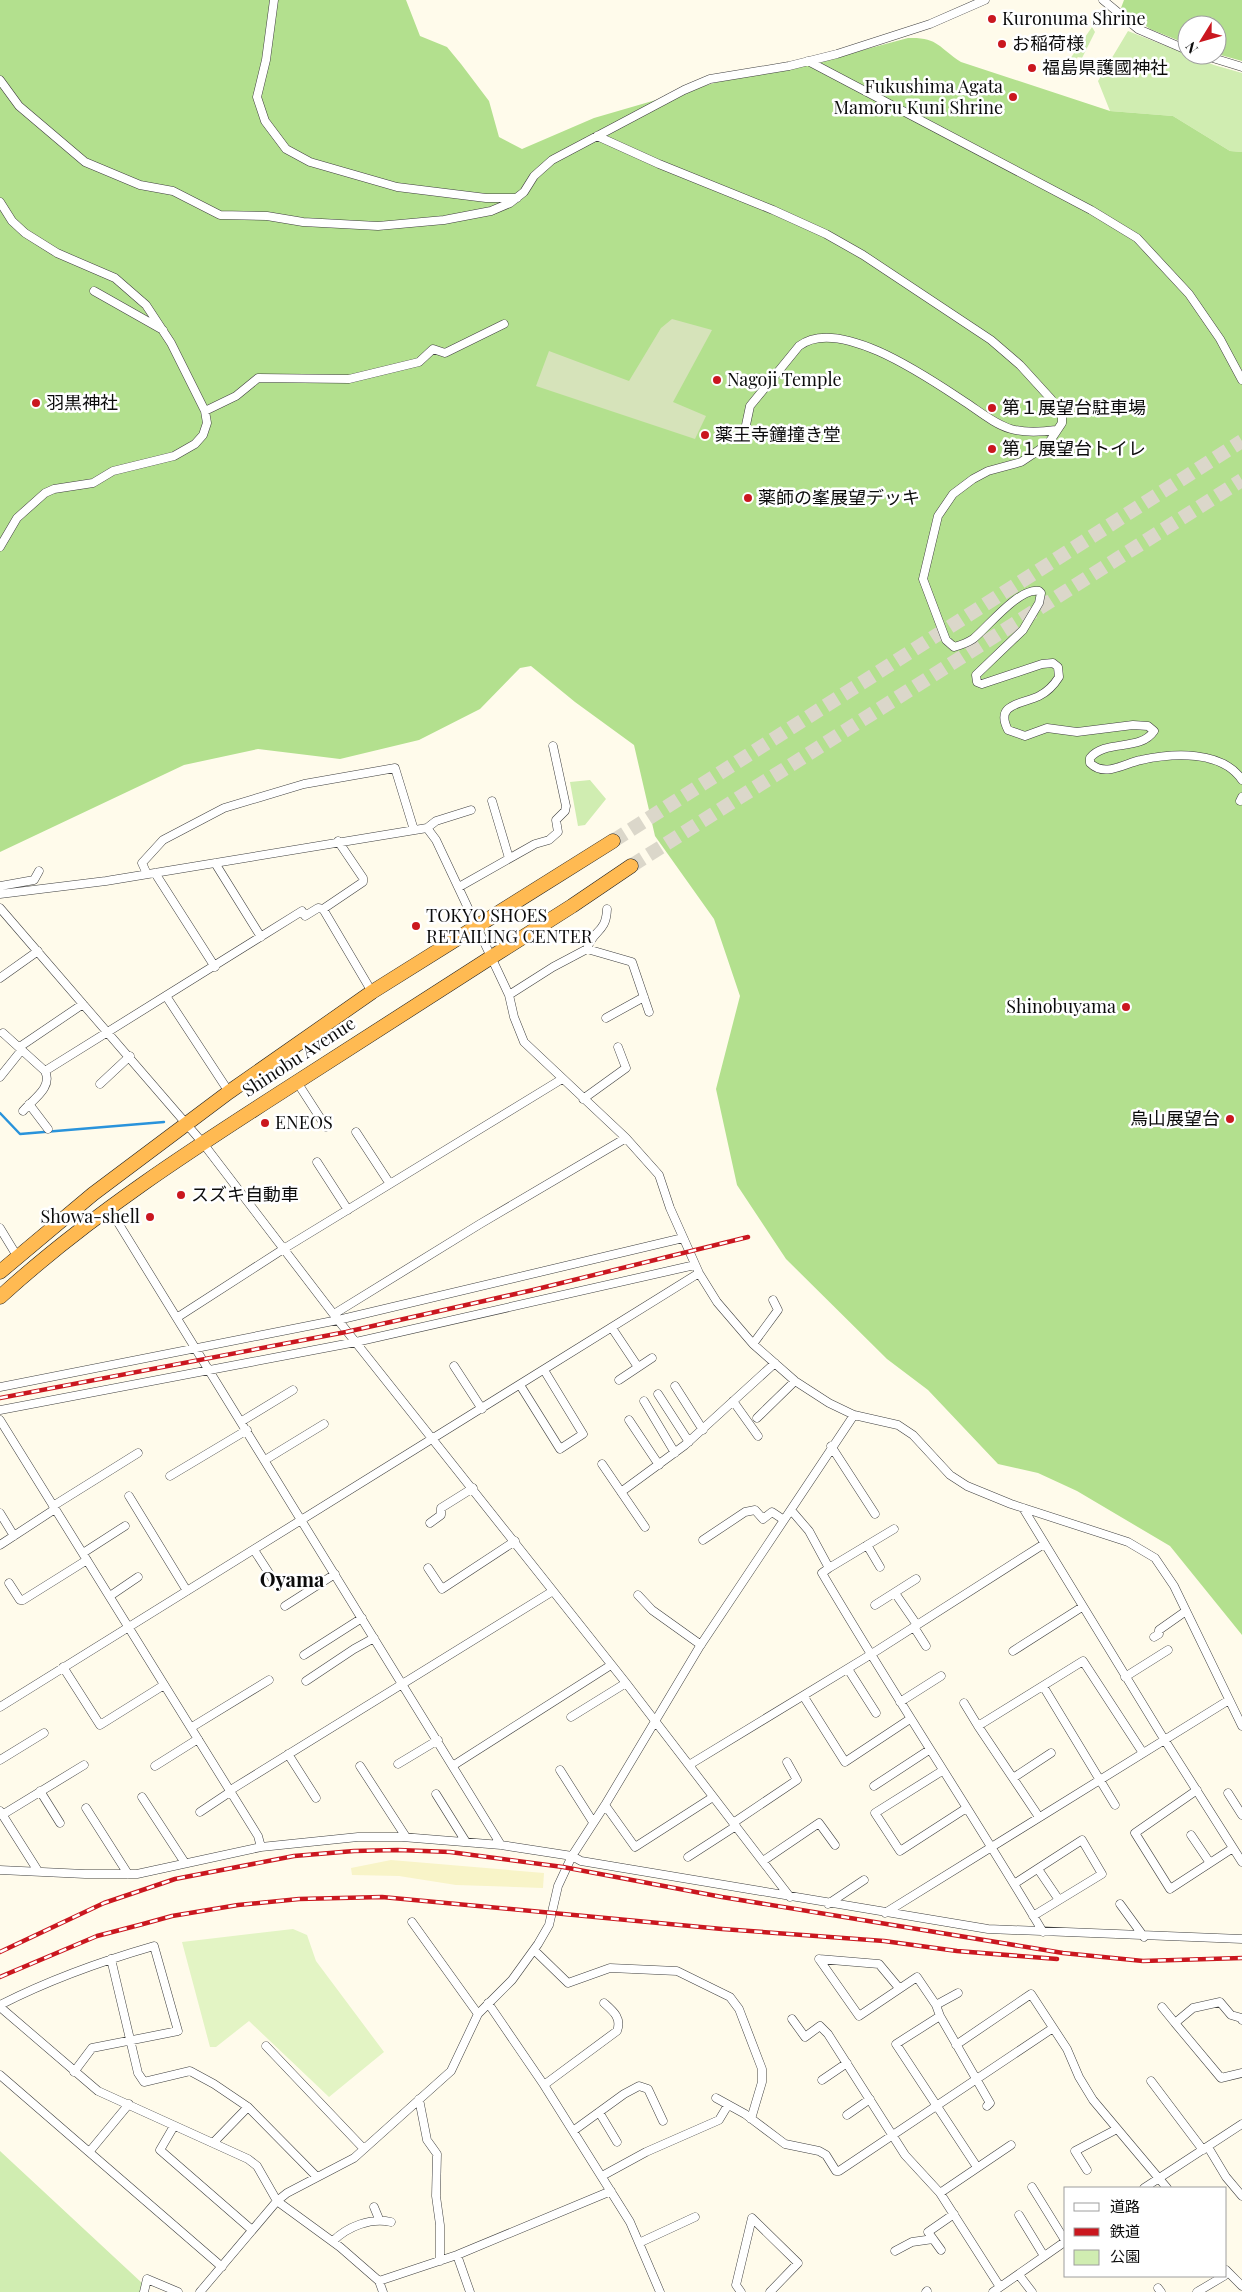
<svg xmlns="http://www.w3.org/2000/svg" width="1242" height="2292" viewBox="0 0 1242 2292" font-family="'Playfair Display','Noto Sans JP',serif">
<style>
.farmland{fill:#f8f4c8}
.green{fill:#d0edb1}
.forest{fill:#b3e08e}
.cemetery{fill:#d6e3ba}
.pitch{fill:#e3f4c4}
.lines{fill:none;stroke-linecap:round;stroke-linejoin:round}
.stream{stroke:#2993db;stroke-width:2.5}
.trunk-tunnel{stroke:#dbd7ca;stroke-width:14;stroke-dasharray:14 7;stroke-linecap:butt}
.minor-casing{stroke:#3f3f3f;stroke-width:9}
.trunk-casing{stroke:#1d1d1d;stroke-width:15}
.minor{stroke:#fff;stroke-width:8}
.trunk{stroke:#ffba52;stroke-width:14}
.rail-casing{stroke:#ca171f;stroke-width:4.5}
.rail{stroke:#fff;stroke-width:2.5;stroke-dasharray:8;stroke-linecap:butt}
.poi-dot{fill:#ca171f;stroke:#fff;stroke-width:2}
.labels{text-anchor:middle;stroke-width:5;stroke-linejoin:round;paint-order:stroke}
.poi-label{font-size:18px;fill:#0c0c0c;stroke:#fff;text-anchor:start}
.street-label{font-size:18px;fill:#0c0c0c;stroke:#fff}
.quarter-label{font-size:20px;font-weight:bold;fill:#0c0c0c;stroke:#fff}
</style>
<rect width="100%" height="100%" fill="#fffbeb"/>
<path class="farmland" d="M391 1860 544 1873 543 1888 456 1885 399 1876 352 1875 351 1868Z"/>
<path class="green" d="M1092 27 1095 32 1082 58 1078 57 1074 61 1070 59Z
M1128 31 1214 65 1242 73V152L1230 151 1173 116 1110 111 1098 81Z
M590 780 606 799 585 825 578 826 570 782Z
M0 2151 142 2283 147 2292H0Z"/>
<path class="forest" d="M0 0H406L420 36 447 47 461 64 489 101 499 137 522 149 594 118 728 79 792 69 908 38C938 37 938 47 961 62L1110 111 1173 116 1230 151 1242 152V1635L1170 1546 1077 1491 1038 1473 998 1464 928 1390 887 1359 786 1259 737 1185 716 1089 740 996 714 919 655 836 634 745 575 702 531 666 520 668 480 709 419 740 340 759 258 749 184 765 0 852Z
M1124 0H1242V61L1217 54V25H1187V44L1150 29 1121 8Z"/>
<path class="cemetery" d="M672 319 712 330 673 402 706 416 695 439 536 386 549 351 629 381 661 328Z"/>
<path class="pitch" d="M293 1929 307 1935 316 1961 384 2052 329 2097 249 2021 216 2047H210L182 1942Z"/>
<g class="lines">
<path class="stream" d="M0 1113 20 1134 164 1122"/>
<path class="trunk-tunnel" d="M613 841 1242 441
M631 866 1242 480"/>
<defs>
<path id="minor" d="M274 0 266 60 257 97 265 121 286 149 310 162 397 187 486 198H517
M1103 0 1138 29 1187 50
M1203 55 1242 67
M808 61 1091 210 1137 238 1189 294 1220 339 1242 380
M0 80 19 106 85 162 140 185 173 191 220 215 267 216 303 222 378 226 444 220 491 211 510 203 524 192 534 176 552 160 684 90 710 79 789 66 837 54 930 24 985 0
M597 136 659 164 773 210 826 234 863 255 991 340 1020 365 1051 399 1062 415V423L1048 444 1021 462 988 471 973 479 953 494 938 516 923 579 946 640 954 647C961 645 967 643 973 639 988 627 1019 587 1039 591L1041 593 1039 603 1023 630 976 675 977 682 982 684 1042 664 1053 663 1058 667 1059 677C1054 685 1047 692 1039 696 1023 704 994 703 1008 730L1025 736 1047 728 1077 732 1133 725 1148 726 1154 731C1140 752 1105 739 1090 758V763C1105 778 1125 763 1141 760 1173 753 1222 750 1242 780
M0 202 12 221 25 233 57 253 115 278 146 305 171 343 205 411 207 423 203 435 195 444 174 456 113 471 93 483 54 489 45 493 17 518 0 547
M94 291 163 330
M205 411 236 396 258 378 349 379 419 362 433 349 445 353 504 324
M746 425 750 406 799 346C839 315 930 379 965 402 979 411 994 424 1011 429 1025 433 1042 432 1056 430
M492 801 509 858
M1240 801 1242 797
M427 828 436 840 509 995 514 1017 524 1042 626 1138 659 1175 670 1208 699 1273 717 1302 753 1344 795 1381 829 1403 854 1415 898 1425 913 1435 950 1475 967 1486 1011 1504 1128 1542 1155 1558 1174 1586 1242 1726
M215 863 261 937
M155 873 215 967
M147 874 142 863 163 840 224 808 304 784 395 768 414 830
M0 886 34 880 39 871
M459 887 535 844 549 840 558 832 556 820 565 811 566 806 553 746
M0 894 106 881 427 828 436 821 471 810
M0 908 202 1142 338 1320 626 1683 790 1897
M323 909 372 992
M587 949C593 929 606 934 607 909
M0 978 38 951
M509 995 553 967 587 949 632 962 649 1012
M166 996 229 1092
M606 1018 644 997
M3 1033 45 1071C53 1088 33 1099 23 1111
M45 1071 302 911 305 916 318 908 323 909 363 882V878L338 841
M0 1077 20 1052 21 1046 83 1004
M297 1082 326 1127
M100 1084 130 1056
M583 1099 626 1068 618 1047
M29 1104 48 1129
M356 1132 390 1184
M317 1162 348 1210
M109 1208 501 1845
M0 1228 17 1256
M334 1314 480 1224 626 1138
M178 1317 285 1248 562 1079
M612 1328 638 1367
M753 1344 778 1310 773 1300
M454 1366 482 1409
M619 1380 652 1358
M520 1385 560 1449 583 1434 544 1370
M675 1386 703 1430
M0 1387 338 1320 683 1238
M658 1394 689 1442
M644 1401 675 1453
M733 1401 758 1436
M0 1410 356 1342 695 1265
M757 1418 795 1381
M0 1420 258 1836 261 1847
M629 1420 659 1465
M242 1421 293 1390
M831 1446 875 1514
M265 1460 324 1424
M602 1464 645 1527
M170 1476 247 1430
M621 1492 685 1445 775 1363
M129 1496 187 1591
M53 1506 138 1453
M1023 1508 1164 1739 1242 1862
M791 1510 809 1531 829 1568 822 1573C893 1694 971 1811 1043 1932
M0 1513 14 1536
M430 1523 441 1515V1508L473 1488
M703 1540 745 1512 755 1510 763 1519 772 1512 784 1520
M0 1545 55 1509
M867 1545 880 1567
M254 1550 276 1584
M83 1553 125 1526
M428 1568 442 1589 515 1541
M829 1568 894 1529
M9 1583 20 1600H23L87 1560
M895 1593 917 1625
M638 1595 652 1610 701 1645
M110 1596 138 1577
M875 1605 916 1579
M285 1606 335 1574
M914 1627 926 1646
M1154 1637 1159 1634V1630L1186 1611
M1013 1651 1082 1607
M304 1655 362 1618
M63 1667 100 1725 164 1685
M848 1669 876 1713
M1125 1677 1168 1650
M306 1681 354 1649 374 1638
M1043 1686 1115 1805
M804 1697 845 1762 910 1719
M900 1702 941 1676
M964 1703 978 1726
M0 1707 699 1273
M571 1717 626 1683
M192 1727 269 1680
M288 1754 316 1798
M0 1760 44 1733
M398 1764 438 1740
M454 1765 611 1665
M689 1765 870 1655 1044 1544
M155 1766 198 1739
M360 1766 406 1837
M560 1770 593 1822
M942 1771 875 1813 900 1851 965 1809
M1013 1778 1051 1753
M874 1786 929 1750
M1197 1790 1135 1833 1170 1889 1233 1848
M40 1791 60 1823
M229 1791 553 1591
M1228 1793 1242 1815
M436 1794 466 1842
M142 1797 185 1863
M605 1805 635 1847 713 1797
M86 1808 128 1874
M0 1811 38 1871
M200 1812 230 1792
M2 1815 84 1765
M1039 1817 978 1726 1083 1661 1143 1753
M733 1823 797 1780 787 1762
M1191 1835 1210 1863
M688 1857 736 1826
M763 1861 819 1823 835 1845
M1038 1869 1059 1900
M0 1870 85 1874H137L261 1847 358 1837H402L501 1845 572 1856 581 1861 988 1929 1242 1939
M1014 1884 1082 1840 1102 1874 1033 1916
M828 1904 864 1880
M1120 1904 1144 1937
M885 1913 1229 1700
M412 1922 478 2014
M534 1950 568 1983 610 1968 677 1971 730 1997 739 2009 762 2069V2082L751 2119
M111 1959 138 2073 144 2082 190 2071 214 2084 248 2107 317 2177
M819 1959 859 2016 917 1977 936 2005 940 2016 896 2044 977 2167
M819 1959 879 1964 899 1988
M488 2003 544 2085 630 2222 660 2292
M0 2005C49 1980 102 1961 154 1946L178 2031 92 2048 74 2072
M936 2005 958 1993
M0 2007 98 2091 248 2159 257 2166 277 2201 340 2247 379 2281 383 2292
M1162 2007 1175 2023
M940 2016 990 2103 987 2106
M792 2019 805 2037 820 2026 828 2034 905 2155 940 2193 1000 2287
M1242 2020 1241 2018 1231 2015 1220 2002 1193 2008 1175 2023 1221 2078 1242 2073
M956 2045 1031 1994 1067 2049 1079 2077 1093 2100 1167 2188
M266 2046 364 2149
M0 2075 222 2267
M822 2080 847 2063
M1151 2081 1203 2150
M544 2085 617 2031C622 2018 613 2011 604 2003
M716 2098 745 2114 785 2144 819 2151 826 2155 836 2171H839L1053 2028
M419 2099 427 2140 437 2154 436 2196 440 2225V2261
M599 2112 617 2142
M847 2115 870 2099
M174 2126 160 2150 252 2230
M573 2131 624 2094 639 2086 648 2089 663 2121
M213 2143 248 2107
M1208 2147 1226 2177 1242 2196
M90 2151 129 2104
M1087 2170 1075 2151 1117 2129
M602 2176 646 2152 719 2120 728 2105
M1032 2187 1066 2242
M1144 2188 1242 2124
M940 2193 1011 2145
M374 2207 379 2219
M1019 2215 1044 2256
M333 2241C347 2227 371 2217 391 2222
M641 2242 695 2217
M941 2250 928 2232 954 2214
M895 2251 912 2242 933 2239
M457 2255 470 2292
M1226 2270 1242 2286
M1019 2275 1032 2292
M379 2281 457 2255 611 2191
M1158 2288 1161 2292
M144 2292 147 2279 178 2292
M200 2292 277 2201 287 2193 354 2158 451 2071 478 2014 512 1980 538 1944 549 1925 558 1886 572 1856 605 1805 700 1646 854 1415
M741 2292 736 2285 752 2218 798 2263 770 2292
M926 2292 927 2291
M993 2292 1066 2241
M1197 2292 1224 2276"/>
<path id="trunk" d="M0 1272 93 1194 229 1092 372 992 613 841
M0 1297C91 1214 194 1148 297 1082 389 1023 480 964 572 906L631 866"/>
</defs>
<use href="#minor" class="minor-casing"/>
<use href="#trunk" class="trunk-casing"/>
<use href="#minor" class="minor"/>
<use href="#trunk" class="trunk"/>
<defs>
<path id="rail" d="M0 1398 346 1332 533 1290 748 1237
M0 1952 104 1903 175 1879 294 1856 354 1851 398 1850 450 1852 563 1867 722 1897 1063 1953 1143 1961 1242 1958
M0 1977 97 1936 143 1924 172 1916 238 1905 299 1899 382 1897 722 1929 884 1941 957 1951 1057 1959"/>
</defs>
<use href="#rail" class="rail-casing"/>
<use href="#rail" class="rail"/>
</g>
<g class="poi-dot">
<circle cx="992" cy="19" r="5"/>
<circle cx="1002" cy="44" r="5"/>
<circle cx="1032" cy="68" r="5"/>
<circle cx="1013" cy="97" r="5"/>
<circle cx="717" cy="380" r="5"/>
<circle cx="36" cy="403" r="5"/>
<circle cx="992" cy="408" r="5"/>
<circle cx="705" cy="435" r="5"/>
<circle cx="992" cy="449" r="5"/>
<circle cx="748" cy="498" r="5"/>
<circle cx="416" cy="926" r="5"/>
<circle cx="1126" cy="1007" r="5"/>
<circle cx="1230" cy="1119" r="5"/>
<circle cx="265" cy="1123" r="5"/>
<circle cx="181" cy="1195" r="5"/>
<circle cx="150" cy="1217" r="5"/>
</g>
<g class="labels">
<g class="poi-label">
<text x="1002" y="25">Kuronuma Shrine</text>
<text x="1012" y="50">お稲荷様</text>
<text x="1042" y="74">福島県護國神社</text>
<text x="1003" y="93" text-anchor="end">Fukushima Agata<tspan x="1003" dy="21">Mamoru Kuni Shrine</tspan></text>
<text x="727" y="386">Nagoji Temple</text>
<text x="46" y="409">羽黒神社</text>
<text x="1002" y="414">第１展望台駐車場</text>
<text x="715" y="441">薬王寺鐘撞き堂</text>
<text x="1002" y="455">第１展望台トイレ</text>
<text x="758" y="504">薬師の峯展望デッキ</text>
<text x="426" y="922">TOKYO SHOES<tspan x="426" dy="21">RETAILING CENTER</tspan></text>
<text x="1116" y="1013" text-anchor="end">Shinobuyama</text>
<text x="1220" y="1125" text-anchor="end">烏山展望台</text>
<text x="275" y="1129">ENEOS</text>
<text x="191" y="1201">スズキ自動車</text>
<text x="140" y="1223" text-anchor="end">Showa-shell</text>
</g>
<g class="street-label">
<text transform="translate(299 1057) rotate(-33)" y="6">Shinobu Avenue</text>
</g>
<g class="quarter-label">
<text x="292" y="1587">Oyama</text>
</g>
</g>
<rect x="1064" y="2187" width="162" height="90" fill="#ffffff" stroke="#9e9e9e"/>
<rect x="1074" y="2203" width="25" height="8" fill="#ffffff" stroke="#9e9e9e"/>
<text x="1110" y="2212" font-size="15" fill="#0c0c0c">道路</text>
<rect x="1074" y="2228" width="25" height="8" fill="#ca171f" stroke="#9e9e9e"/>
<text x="1110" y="2237" font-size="15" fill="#0c0c0c">鉄道</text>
<rect x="1074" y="2250" width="25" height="15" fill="#d0edb1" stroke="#9e9e9e"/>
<text x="1110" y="2262" font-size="15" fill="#0c0c0c">公園</text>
<g transform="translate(1202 40) rotate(233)"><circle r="24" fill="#ffffff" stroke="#9e9e9e"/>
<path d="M0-4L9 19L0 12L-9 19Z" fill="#ca171f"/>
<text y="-8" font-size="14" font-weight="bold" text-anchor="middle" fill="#0c0c0c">N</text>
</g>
</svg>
